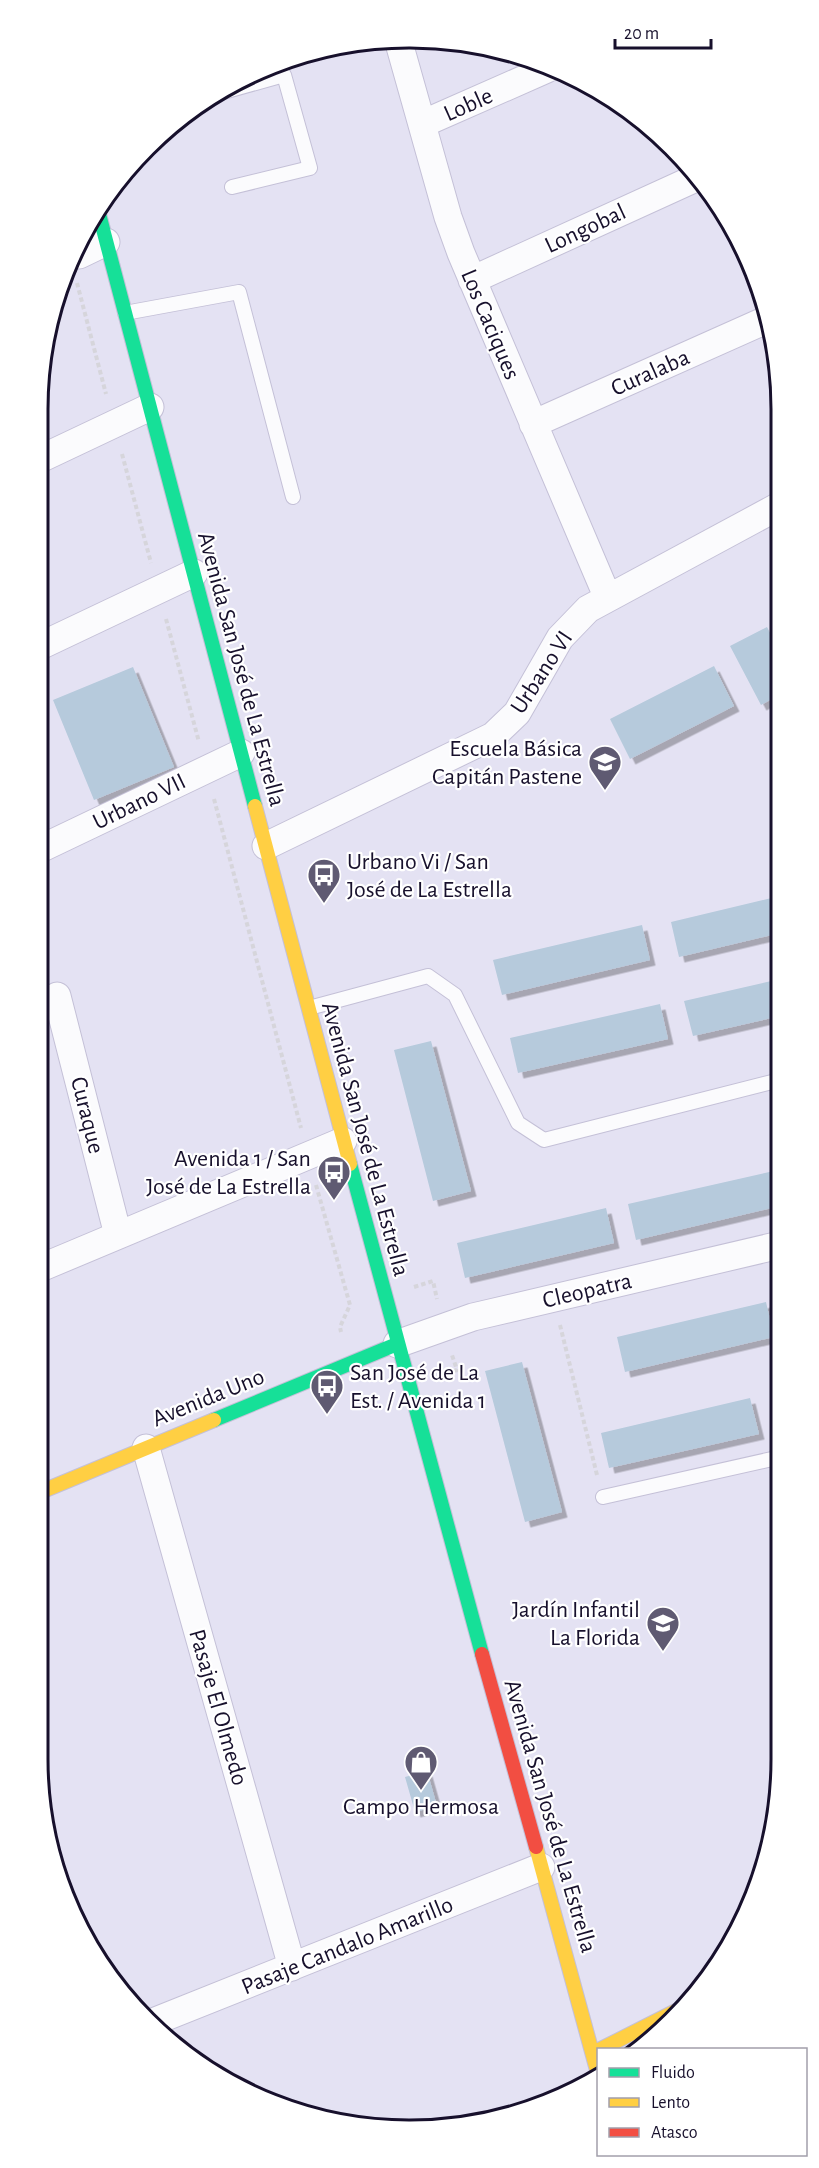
<svg xmlns="http://www.w3.org/2000/svg" width="819" height="2168" viewBox="0 0 819 2168" font-family="'Alegreya Sans',sans-serif">
<style>
.building{fill:#b6cadc;filter:url(#shadow)}
.lines{fill:none;stroke-linecap:round;stroke-linejoin:round}
.lane-casing{stroke:#c4c0d7;stroke-width:16}
.street-casing{stroke:#c4c0d7;stroke-width:29}
.fast-casing{stroke:#c4c0d7;stroke-width:16}
.slow-casing{stroke:#c4c0d7;stroke-width:16}
.jam-casing{stroke:#c4c0d7;stroke-width:16}
.path{stroke:#d6d5db;stroke-width:4;stroke-dasharray:4.5 3;stroke-linecap:butt}
.lane{stroke:#fbfbfd;stroke-width:14}
.street{stroke:#fbfbfd;stroke-width:27}
.fast{stroke:#16e098;stroke-width:14}
.slow{stroke:#ffcf43;stroke-width:14}
.jam{stroke:#f24e42;stroke-width:14}
.labels{text-anchor:middle;stroke-width:4.5;stroke-linejoin:round;paint-order:stroke}
.street-label{font-size:24px;fill:#17102c;stroke:#fff}
.poi-label{font-size:24px;fill:#17102c;stroke:#fff;text-anchor:end}
.rim{fill:none;stroke:#17102c;stroke-width:3}
</style>
<defs>
<filter id="shadow"><feDropShadow dx="5.5" dy="5.5" stdDeviation="0" flood-color="#0004"/></filter>
</defs>
<rect width="100%" height="100%" fill="#e4e2f3"/>
<path class="building" d="M767 627 779 650V695L761 705 730 646Z
M714 666 734 706 630 759 610 719Z
M133 667 174 767 94 800 53 700Z
M780 896V933L679 957 671 922Z
M642 925 650 960 502 995 493 960Z
M780 979V1016L693 1036 684 1001Z
M660 1004 668 1039 518 1073 510 1038Z
M431 1041 471 1191 433 1201 394 1050Z
M778 1170 780 1206 636 1240 628 1204Z
M606 1208 614 1243 465 1278 457 1243Z
M766 1302 774 1337 625 1372 617 1337Z
M522 1362 562 1512 525 1522 485 1371Z
M750 1398 759 1434 609 1468 601 1433Z
M427 1771 437 1806 415 1812 405 1777Z"/>
<g class="lines">
<defs>
<path id="lane" d="M216 94 284 75 310 168 232 187
M125 313 239 292 293 497
M309 1008 428 976 455 995 518 1123 544 1140 780 1080
M603 1497 781 1457"/>
<path id="street" d="M399 43 448 217 461 253 607 596
M422 124 547 69
M79 255 106 242
M472 280 698 177
M533 424 766 320
M38 460 150 407
M38 647 194 573
M266 846 493 736 517 713 560 638 588 609 779 506
M38 850 241 753
M57 996 118 1235
M38 1269 343 1141
M397 1344 473 1317 780 1245
M146 1448 292 1967
M153 2022 541 1867"/>
<path id="fast" d="M99 214 255 806
M350 1164 482 1654
M214 1420 397 1344"/>
<path id="slow" d="M255 806 350 1164
M38 1493 214 1420
M536 1847 598 2074
M599 2050 678 2010"/>
<path id="jam" d="M482 1654 536 1847"/>
</defs>
<use href="#lane" class="lane-casing"/>
<use href="#street" class="street-casing"/>
<use href="#fast" class="fast-casing"/>
<use href="#slow" class="slow-casing"/>
<use href="#jam" class="jam-casing"/>
<path class="path" d="M77 283 106 394
M122 454 151 563
M166 619 199 742
M214 799 301 1128
M316 1185 350 1305 340 1327 341 1332
M414 1287 433 1281 437 1299
M560 1325 597 1475
M439 1376 457 1370 452 1355"/>
<use href="#lane" class="lane"/>
<use href="#street" class="street"/>
<use href="#fast" class="fast"/>
<use href="#slow" class="slow"/>
<use href="#jam" class="jam"/>
</g>
<defs>
<symbol id="school-pin" viewBox="-11 -11 22 30"><path d="M0 17L-7.5 6A9.5 9.5 0 1 1 7.5 6Z" fill="#5f5a72" stroke="#fff"/><path d="M0-5L7-2L0 1L-7-2ZM-4 1L0 2.5L4 1V4Q0 6-4 4Z" fill="#fff"/></symbol>
<symbol id="bus-pin" viewBox="-11 -11 22 30"><path d="M0 17L-7.5 6A9.5 9.5 0 1 1 7.5 6Z" fill="#5f5a72" stroke="#fff"/><path d="M-5-6H5V4H4V6H2V4H-2V6H-4V4H-5ZM-3.5-4V0h7V-4ZM-3.5 1.2v1.5H-2V1.2ZM2 1.2v1.5H3.5V1.2Z" fill="#fff"/></symbol>
<symbol id="shop-pin" viewBox="-11 -11 22 30"><path d="M0 17L-7.5 6A9.5 9.5 0 1 1 7.5 6Z" fill="#5f5a72" stroke="#fff"/><path d="M-5-2.5h2.3a2.7 3.5 0 0 1 5.4 0H5L5.5 6h-11ZM-1.5-2.5h3a1.5 2.3 0 0 0-3 0Z" fill="#fff"/></symbol>
</defs>
<g fill-rule="evenodd">
<use href="#school-pin" x="586" y="743" width="38" height="52"/>
<use href="#bus-pin" x="305" y="856" width="38" height="52"/>
<use href="#bus-pin" x="315" y="1153" width="38" height="52"/>
<use href="#bus-pin" x="308" y="1367" width="38" height="52"/>
<use href="#school-pin" x="644" y="1604" width="38" height="52"/>
<use href="#shop-pin" x="402" y="1743" width="38" height="52"/>
</g>
<g class="labels">
<g class="street-label">
<text transform="translate(468 104) rotate(-24)" y="8">Loble</text>
<text transform="translate(585 228) rotate(-25)" y="8">Longobal</text>
<text transform="translate(491 324) rotate(67)" y="8">Los Caciques</text>
<text transform="translate(650 372) rotate(-24)" y="8">Curalaba</text>
<text transform="translate(242 669) rotate(75)" y="8">Avenida San José de La Estrella</text>
<text transform="translate(541 672) rotate(-57)" y="8">Urbano VI</text>
<text transform="translate(139 801) rotate(-26)" y="8">Urbano VII</text>
<text transform="translate(88 1115) rotate(76)" y="8">Curaque</text>
<text transform="translate(366 1139) rotate(75)" y="8">Avenida San José de La Estrella</text>
<text transform="translate(587 1290) rotate(-13)" y="8">Cleopatra</text>
<text transform="translate(208 1397) rotate(-22)" y="8">Avenida Uno</text>
<text transform="translate(219 1707) rotate(74)" y="8">Pasaje El Olmedo</text>
<text transform="translate(551 1816) rotate(74)" y="8">Avenida San José de La Estrella</text>
<text transform="translate(347 1945) rotate(-22)" y="8">Pasaje Candalo Amarillo</text>
</g>
<g class="poi-label">
<text x="582" y="756">Escuela Básica<tspan x="582" dy="28">Capitán Pastene</tspan></text>
<text x="347" y="869" text-anchor="start">Urbano Vi / San<tspan x="347" dy="28">José de La Estrella</tspan></text>
<text x="311" y="1166">Avenida 1 / San<tspan x="311" dy="28">José de La Estrella</tspan></text>
<text x="350" y="1380" text-anchor="start">San José de La<tspan x="350" dy="28">Est. / Avenida 1</tspan></text>
<text x="640" y="1617">Jardín Infantil<tspan x="640" dy="28">La Florida</tspan></text>
<text x="421" y="1814" text-anchor="middle">Campo Hermosa</text>
</g>
</g>
<path d="M0 0H819V2168H0ZM409 48H410A361 361 0 0 1 771 409V1759A361 361 0 0 1 410 2120H409A361 361 0 0 1 48 1759V409A361 361 0 0 1 409 48Z" fill="#fff" fill-rule="evenodd"/>
<path class="rim" d="M409 48H410A361 361 0 0 1 771 409V1759A361 361 0 0 1 410 2120H409A361 361 0 0 1 48 1759V409A361 361 0 0 1 409 48Z"/>
<rect x="597" y="2048" width="210" height="108" fill="#ffffff" stroke="#a29fab" stroke-width="1.5"/>
<rect x="609" y="2068" width="30" height="9" fill="#16e098" stroke="#a29fab" stroke-width="1.5"/>
<text x="651" y="2078" font-size="18" fill="#17102c">Fluido</text>
<rect x="609" y="2098" width="30" height="9" fill="#ffcf43" stroke="#a29fab" stroke-width="1.5"/>
<text x="651" y="2108" font-size="18" fill="#17102c">Lento</text>
<rect x="609" y="2128" width="30" height="9" fill="#f24e42" stroke="#a29fab" stroke-width="1.5"/>
<text x="651" y="2138" font-size="18" fill="#17102c">Atasco</text>
<path d="M615 39v9h96v-9" fill="none" stroke="#17102c" stroke-width="3"/>
<text x="624" y="39" font-size="18" fill="#17102c" stroke="#ffffff" stroke-width="4.5" paint-order="stroke">20 m</text>
</svg>
